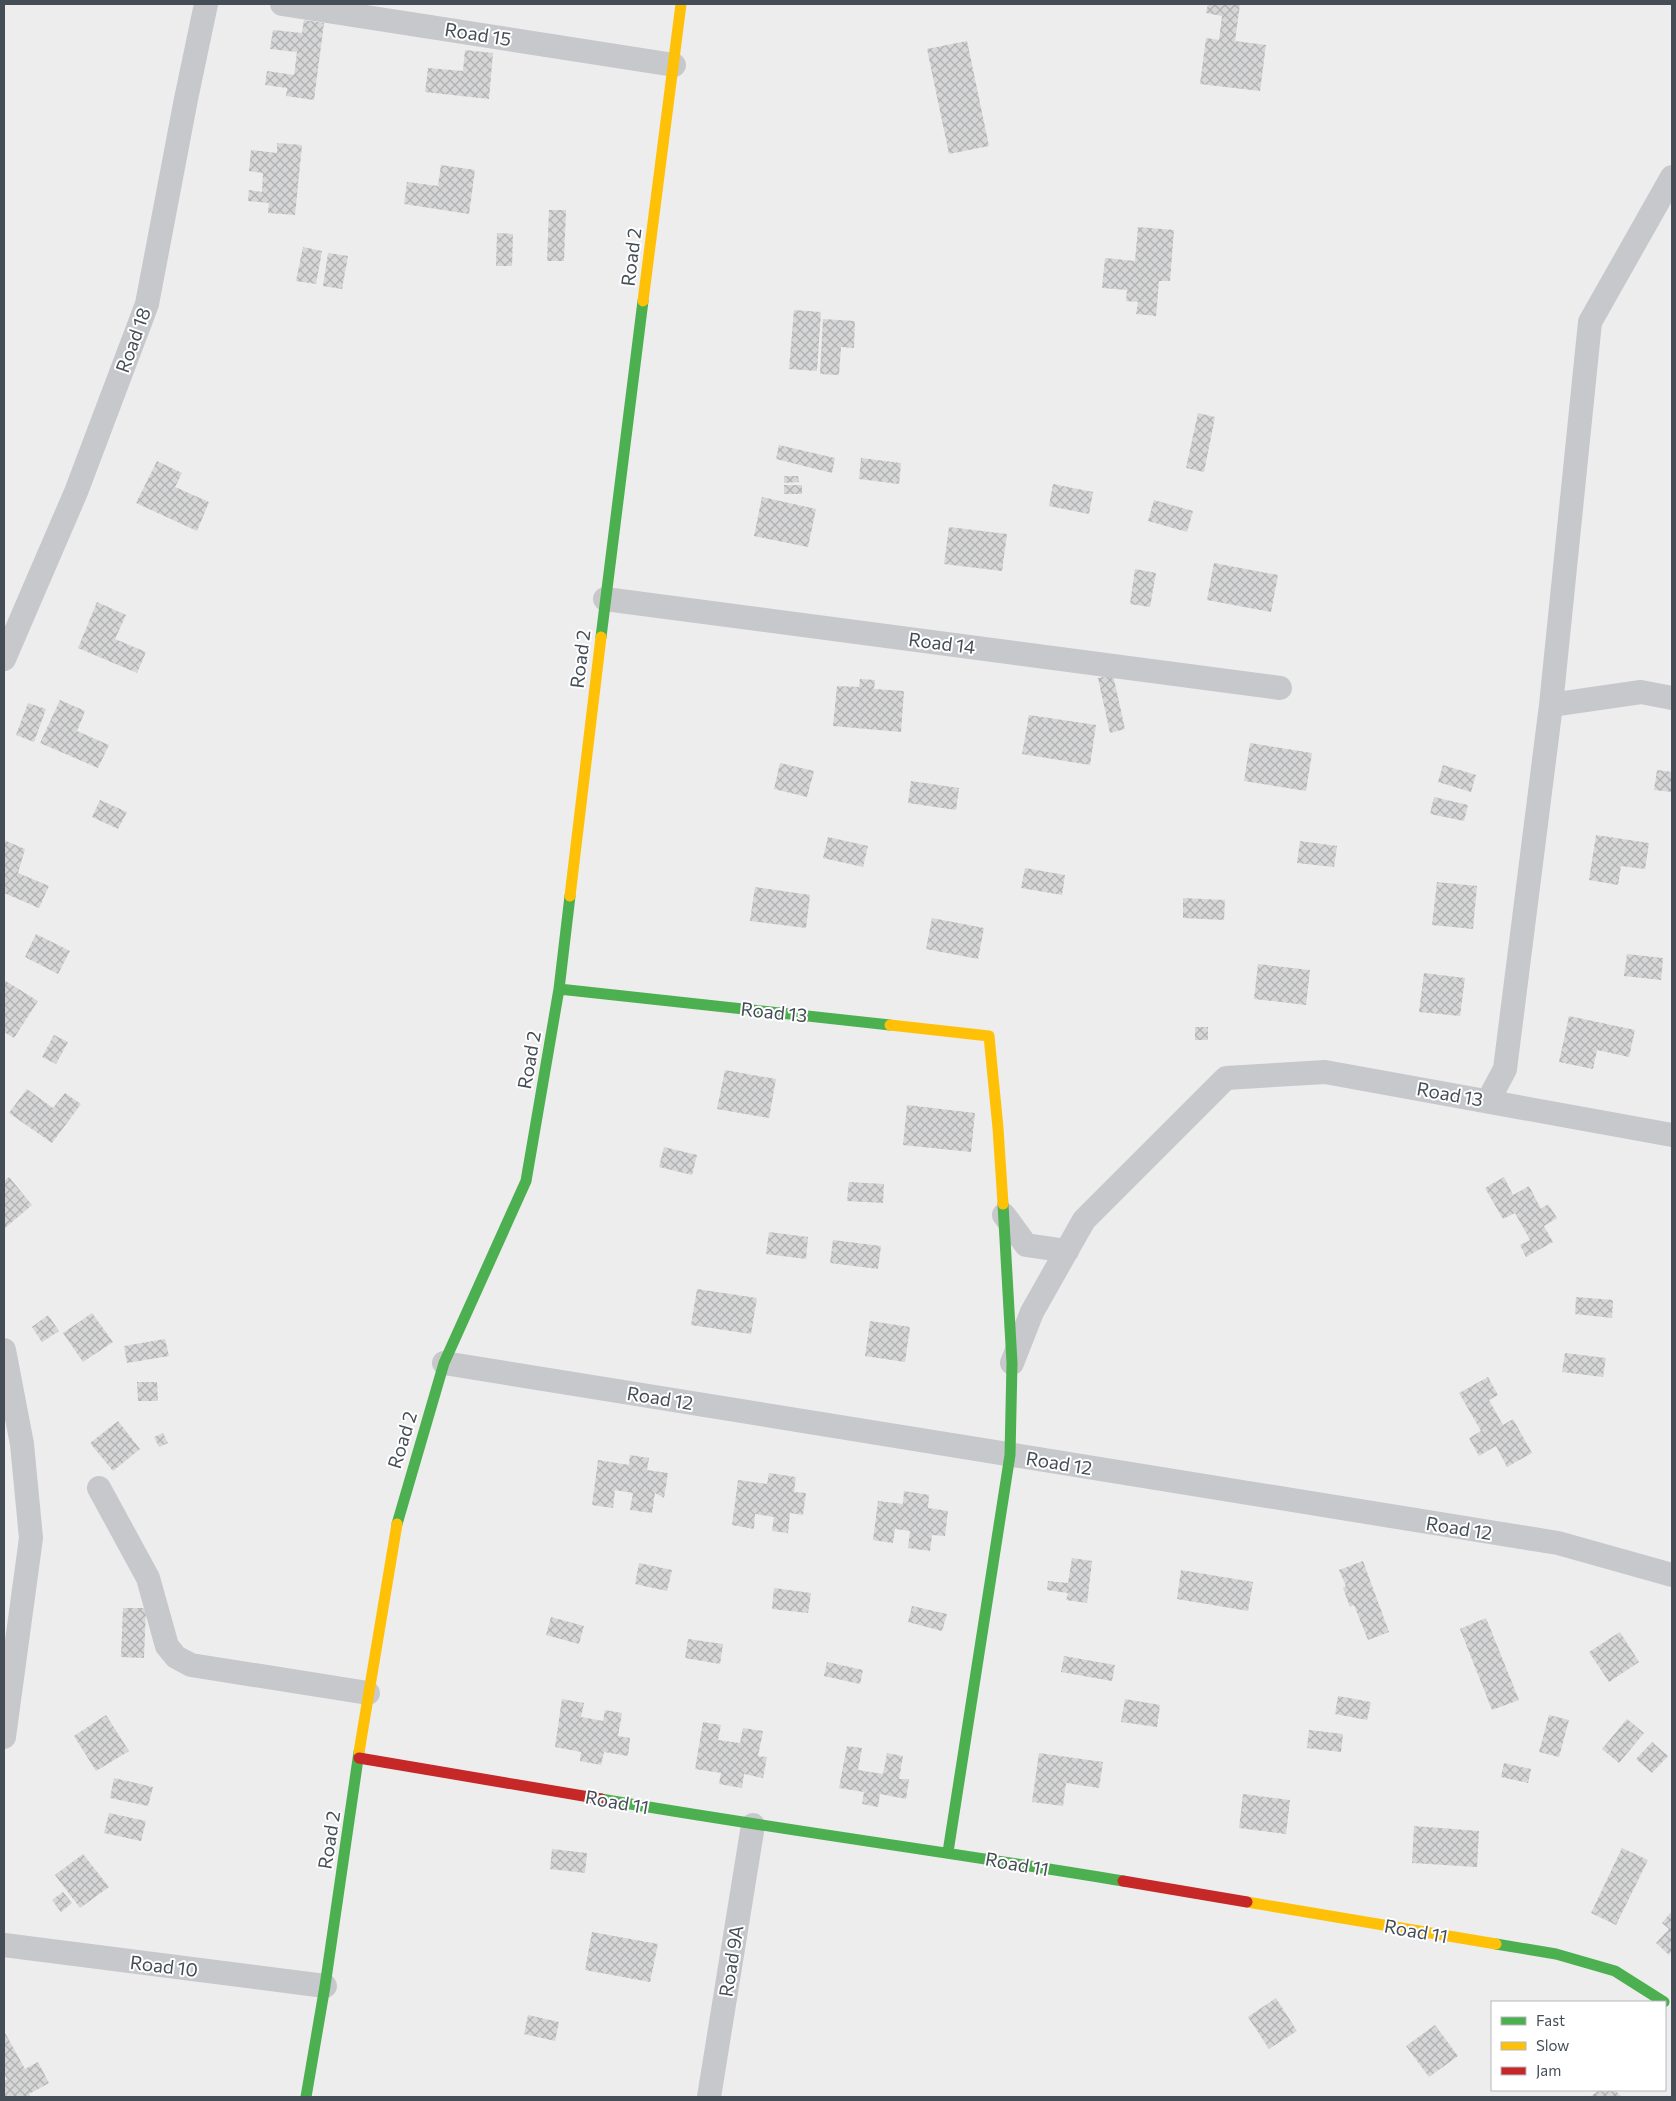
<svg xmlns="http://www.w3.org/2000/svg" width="1676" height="2101" viewBox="0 0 1676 2101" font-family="Commissioner,sans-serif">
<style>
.building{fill:url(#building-cross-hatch)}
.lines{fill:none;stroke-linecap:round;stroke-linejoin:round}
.street{stroke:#c7c8cb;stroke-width:24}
.fast{stroke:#4caf50;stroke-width:11}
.slow{stroke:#ffc107;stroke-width:11}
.jam{stroke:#c62828;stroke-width:11}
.labels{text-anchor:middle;stroke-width:4;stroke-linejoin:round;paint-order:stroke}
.street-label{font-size:19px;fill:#454e57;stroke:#fff}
</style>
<defs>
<pattern id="building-cross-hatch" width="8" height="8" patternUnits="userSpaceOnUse" patternTransform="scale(1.25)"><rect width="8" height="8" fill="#d6d6d7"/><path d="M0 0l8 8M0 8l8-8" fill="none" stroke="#afb0b1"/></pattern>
</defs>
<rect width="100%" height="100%" fill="#ededed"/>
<path class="building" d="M1208 4H1240L1235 41 1266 45 1260 91 1200 84 1206 38 1219 40 1222 16 1206 13Z
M304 20 324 23 314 100 286 96 287 88 265 85 267 71 294 75 297 52 270 49 273 30 302 33Z
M967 41 989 146 949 154 927 49Z
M465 50 493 53 489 99 425 92 428 68 463 71Z
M277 143 302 145 295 215 268 213 269 203 248 201 249 190 262 192 263 173 249 171 251 150 277 153Z
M441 165 475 170 469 214 404 204 407 182 438 186Z
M549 210H566L564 261H547Z
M1138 227 1174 230 1170 281H1159L1156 316 1136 314 1138 302 1126 301 1127 290 1102 288 1105 258 1135 261Z
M497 233 513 234 512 266H496Z
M303 247 322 251 316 284 296 281Z
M328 253 348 256 342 289 323 286Z
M794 310 821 312 817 371 789 369Z
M823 319 855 321 854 348 841 347 839 375 820 374Z
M1198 413 1215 417 1204 472 1186 468Z
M779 445 835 458 832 473 776 459Z
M861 458 901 463 899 484 859 479Z
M157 461 182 473 175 487 209 502 197 531 136 503Z
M784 476H798L799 482 784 483Z
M1053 484 1093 492 1089 514 1049 506Z
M784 485H802V494H784Z
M762 497 816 509 808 547 754 536Z
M1154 500 1193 511 1187 532 1148 521Z
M949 527 1007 534 1002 571 944 564Z
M1214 563 1278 575 1271 612 1207 600Z
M1135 569 1156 573 1150 607 1130 604Z
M97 602 126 615 115 639 146 652 137 673 78 648Z
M1113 675 1125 729 1110 733 1098 678Z
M860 679 875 680 874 689 904 691 901 732 833 726 837 686 859 687Z
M60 700 85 711 77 731 109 745 98 768 40 743Z
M28 703 46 709 34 742 16 735Z
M1029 715 1096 725 1090 765 1022 754Z
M1250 743 1312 753 1306 791 1244 781Z
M780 763 814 771 807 797 774 789Z
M1443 765 1476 775 1471 792 1438 782Z
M1657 770 1672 772V792L1654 790Z
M911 781 959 788 956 810 908 803Z
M1434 797 1468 805 1464 821 1430 814Z
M100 800 127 812 118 829 92 817Z
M1596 835 1649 843 1645 869 1621 866 1618 885 1589 880Z
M828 837 868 846 863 867 823 858Z
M4 840 25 849 18 873 49 886 39 908 4 893Z
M1300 841 1337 846 1334 867 1297 863Z
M1025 868 1065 875 1062 895 1021 888Z
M1437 882 1477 886 1473 929 1432 925Z
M755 887 810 895 806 928 750 921Z
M1183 898 1225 900 1224 920 1183 918Z
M932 918 984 928 978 959 926 949Z
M36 934 70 951 58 974 25 957Z
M1627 954 1663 958 1661 980 1624 976Z
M1258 964 1310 970 1306 1005 1254 999Z
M1424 973 1465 978 1460 1016 1419 1012Z
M4 980 38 1001 14 1038 4 1032Z
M1569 1016 1635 1030 1629 1057 1597 1050 1593 1069 1559 1062Z
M1195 1027H1208V1040H1195Z
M54 1035 68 1042 56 1064 42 1057Z
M725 1070 776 1079 769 1118 717 1109Z
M27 1089 53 1108 65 1093 81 1104 52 1143 9 1113Z
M907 1105 975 1113 971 1152 903 1145Z
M664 1147 697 1155 692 1175 659 1167Z
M9 1177 32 1205 5 1228 4 1181Z
M1504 1177 1513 1195 1529 1186 1541 1209 1548 1204 1557 1218 1544 1226 1553 1242 1526 1257 1520 1245 1530 1240 1515 1213 1503 1219 1485 1188Z
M849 1182 884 1184 883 1203 847 1201Z
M769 1232 808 1237 806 1259 766 1254Z
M833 1240 881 1246 878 1269 830 1263Z
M697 1289 757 1298 751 1334 691 1325Z
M1576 1297 1613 1300 1612 1318 1575 1314Z
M92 1313 113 1342 83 1362 63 1333Z
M48 1315 59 1331 42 1342 32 1327Z
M870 1321 910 1327 905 1362 865 1356Z
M165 1339 169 1356 127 1363 124 1346Z
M1565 1353 1606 1358 1603 1377 1562 1372Z
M1488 1377 1498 1395 1489 1400 1503 1425 1513 1419 1532 1453 1507 1467 1496 1446 1479 1456 1469 1438 1481 1431 1459 1393Z
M137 1382H157L158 1401H138Z
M118 1421 140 1449 113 1471 90 1443Z
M163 1433 168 1443 159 1447 154 1437Z
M630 1455 649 1458 647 1470 668 1473 664 1498 655 1493 652 1513 630 1510 633 1493 615 1490 613 1508 592 1505 598 1460 629 1465Z
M769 1473 796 1477 794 1492 806 1493 803 1515 790 1513 788 1533 772 1531 774 1517 755 1514 754 1529 732 1525 738 1480 767 1484Z
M904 1491 929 1495 928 1508 948 1511 945 1536 932 1535 930 1551 908 1548 910 1531 895 1529 893 1543 873 1540 878 1501 903 1504Z
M1072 1558 1092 1561 1087 1603 1066 1600 1068 1593 1047 1590 1048 1581 1068 1583Z
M1363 1561 1389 1632 1368 1640 1354 1605 1350 1607 1343 1588 1346 1586 1339 1570Z
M639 1563 672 1570 667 1591 635 1584Z
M1181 1570 1253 1582 1248 1611 1177 1599Z
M774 1588 811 1593 808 1613 772 1609Z
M912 1606 947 1614 942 1631 908 1622Z
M123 1608H146L144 1658 121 1657Z
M551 1617 584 1626 579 1644 546 1635Z
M1486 1618 1519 1700 1492 1710 1460 1629Z
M1620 1632 1639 1662 1609 1682 1589 1652Z
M688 1639 723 1644 720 1664 685 1658Z
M1064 1656 1115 1665 1112 1681 1061 1672Z
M827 1662 863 1670 860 1684 824 1676Z
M1338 1696 1371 1702 1367 1720 1335 1714Z
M562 1699 584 1703 581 1717 603 1721 605 1710 622 1713 618 1736 630 1738 628 1756 604 1752 601 1765 580 1761 581 1752 555 1747Z
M1125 1699 1160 1705 1157 1727 1121 1722Z
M106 1715 129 1751 96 1771 74 1736Z
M1549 1715 1569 1720 1559 1757 1539 1752Z
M1627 1719 1644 1733 1619 1763 1602 1749Z
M703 1722 721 1725 718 1740 740 1743 743 1728 763 1731 758 1756 767 1757 763 1778 744 1774 742 1788 719 1784 721 1773 695 1769Z
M1309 1730 1343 1734 1341 1752 1307 1748Z
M1652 1742 1668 1756 1652 1773 1636 1759Z
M847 1746 862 1748 858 1770 883 1774 887 1753 903 1756 899 1779H909L906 1799 880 1794 878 1807 862 1804 864 1792 839 1788Z
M1039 1753 1103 1762 1099 1788 1066 1783 1063 1806 1032 1802Z
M1504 1763 1531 1769 1528 1783 1501 1777Z
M114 1778 153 1787 148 1806 110 1798Z
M1243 1794 1290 1800 1286 1834 1239 1828Z
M109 1813 146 1821 141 1841 104 1833Z
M1414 1826 1479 1831 1477 1867 1412 1863Z
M1622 1848 1648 1860 1616 1925 1591 1913Z
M552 1849 587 1853 585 1873 550 1869Z
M83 1854 109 1887 80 1908 55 1875Z
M63 1892 72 1903 61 1912 52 1900Z
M1672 1911V1951L1669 1955 1656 1943 1669 1929 1662 1923Z
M592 1932 658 1944 650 1982 585 1970Z
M1276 1998 1297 2031 1269 2049 1248 2017Z
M528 2015 559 2022 555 2041 524 2034Z
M1435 2025 1458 2056 1429 2077 1406 2046Z
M4 2031 25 2069 38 2062 49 2083 29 2094 31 2097H4V2081L7 2079 4 2074Z
M1599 2090H1615L1622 2097H1590Z"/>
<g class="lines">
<path class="street" d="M282 4 674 65
M605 599 1280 688
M4 659 76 492 147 304 186 99 206 4
M1551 705 1641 692 1672 698
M1488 1101 1505 1069 1551 705 1590 322 1672 177
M1004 1215 1026 1245 1067 1251
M4 1350 22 1444 31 1538 4 1737
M444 1363 1558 1543 1672 1575
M1012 1363 1032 1312 1084 1220 1226 1078 1325 1072 1672 1135
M99 1488 148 1578 167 1646 176 1657 191 1665 368 1693
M4 1945 325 1986
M709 2097 753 1825"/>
<path class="fast" d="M601 637 643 301
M559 989 890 1025
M397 1524 444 1363 526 1181 559 989 570 896
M601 1799C775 1829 949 1852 1123 1881
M948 1852 1010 1455 1012 1363 1003 1204
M1496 1944 1556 1954 1615 1971 1664 2002
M306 2097 325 1986 359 1752"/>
<path class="slow" d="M643 301 681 4
M570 896 601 637
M890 1025 989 1036 998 1128 1003 1204
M359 1752 397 1524
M1247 1902 1496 1944"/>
<path class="jam" d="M359 1758 601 1799
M1123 1881 1247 1902"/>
</g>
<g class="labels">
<g class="street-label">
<text transform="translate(478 34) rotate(9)" y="7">Road 15</text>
<text transform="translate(631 257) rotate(-83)" y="7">Road 2</text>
<text transform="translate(133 340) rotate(-70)" y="7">Road 18</text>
<text transform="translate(942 643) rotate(7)" y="7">Road 14</text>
<text transform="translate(580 659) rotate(-83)" y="7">Road 2</text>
<text transform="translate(774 1012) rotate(6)" y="7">Road 13</text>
<text transform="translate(529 1060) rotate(-80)" y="7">Road 2</text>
<text transform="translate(1450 1094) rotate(10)" y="7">Road 13</text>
<text transform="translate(660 1398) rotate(9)" y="7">Road 12</text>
<text transform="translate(402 1440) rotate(-73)" y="7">Road 2</text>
<text transform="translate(1059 1463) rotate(9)" y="7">Road 12</text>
<text transform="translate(1459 1528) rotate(9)" y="7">Road 12</text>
<text transform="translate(617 1802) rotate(10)" y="7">Road 11</text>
<text transform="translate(329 1840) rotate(-81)" y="7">Road 2</text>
<text transform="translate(1017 1864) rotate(10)" y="7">Road 11</text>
<text transform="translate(1416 1931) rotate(10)" y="7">Road 11</text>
<text transform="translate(731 1961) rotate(-81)" y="7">Road 9A</text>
<text transform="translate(164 1966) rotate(7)" y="7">Road 10</text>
</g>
</g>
<rect width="1676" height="2101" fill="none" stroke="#454e57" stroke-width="10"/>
<rect x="1491" y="2001" width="175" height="90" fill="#ffffff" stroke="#b5b8bc"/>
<rect x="1501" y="2017" width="25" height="8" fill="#4caf50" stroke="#b5b8bc"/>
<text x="1536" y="2026" font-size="15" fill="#454e57">Fast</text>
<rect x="1501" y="2042" width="25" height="8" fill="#ffc107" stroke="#b5b8bc"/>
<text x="1536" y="2051" font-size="15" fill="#454e57">Slow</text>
<rect x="1501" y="2067" width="25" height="8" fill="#c62828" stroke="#b5b8bc"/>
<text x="1536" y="2076" font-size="15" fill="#454e57">Jam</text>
</svg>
